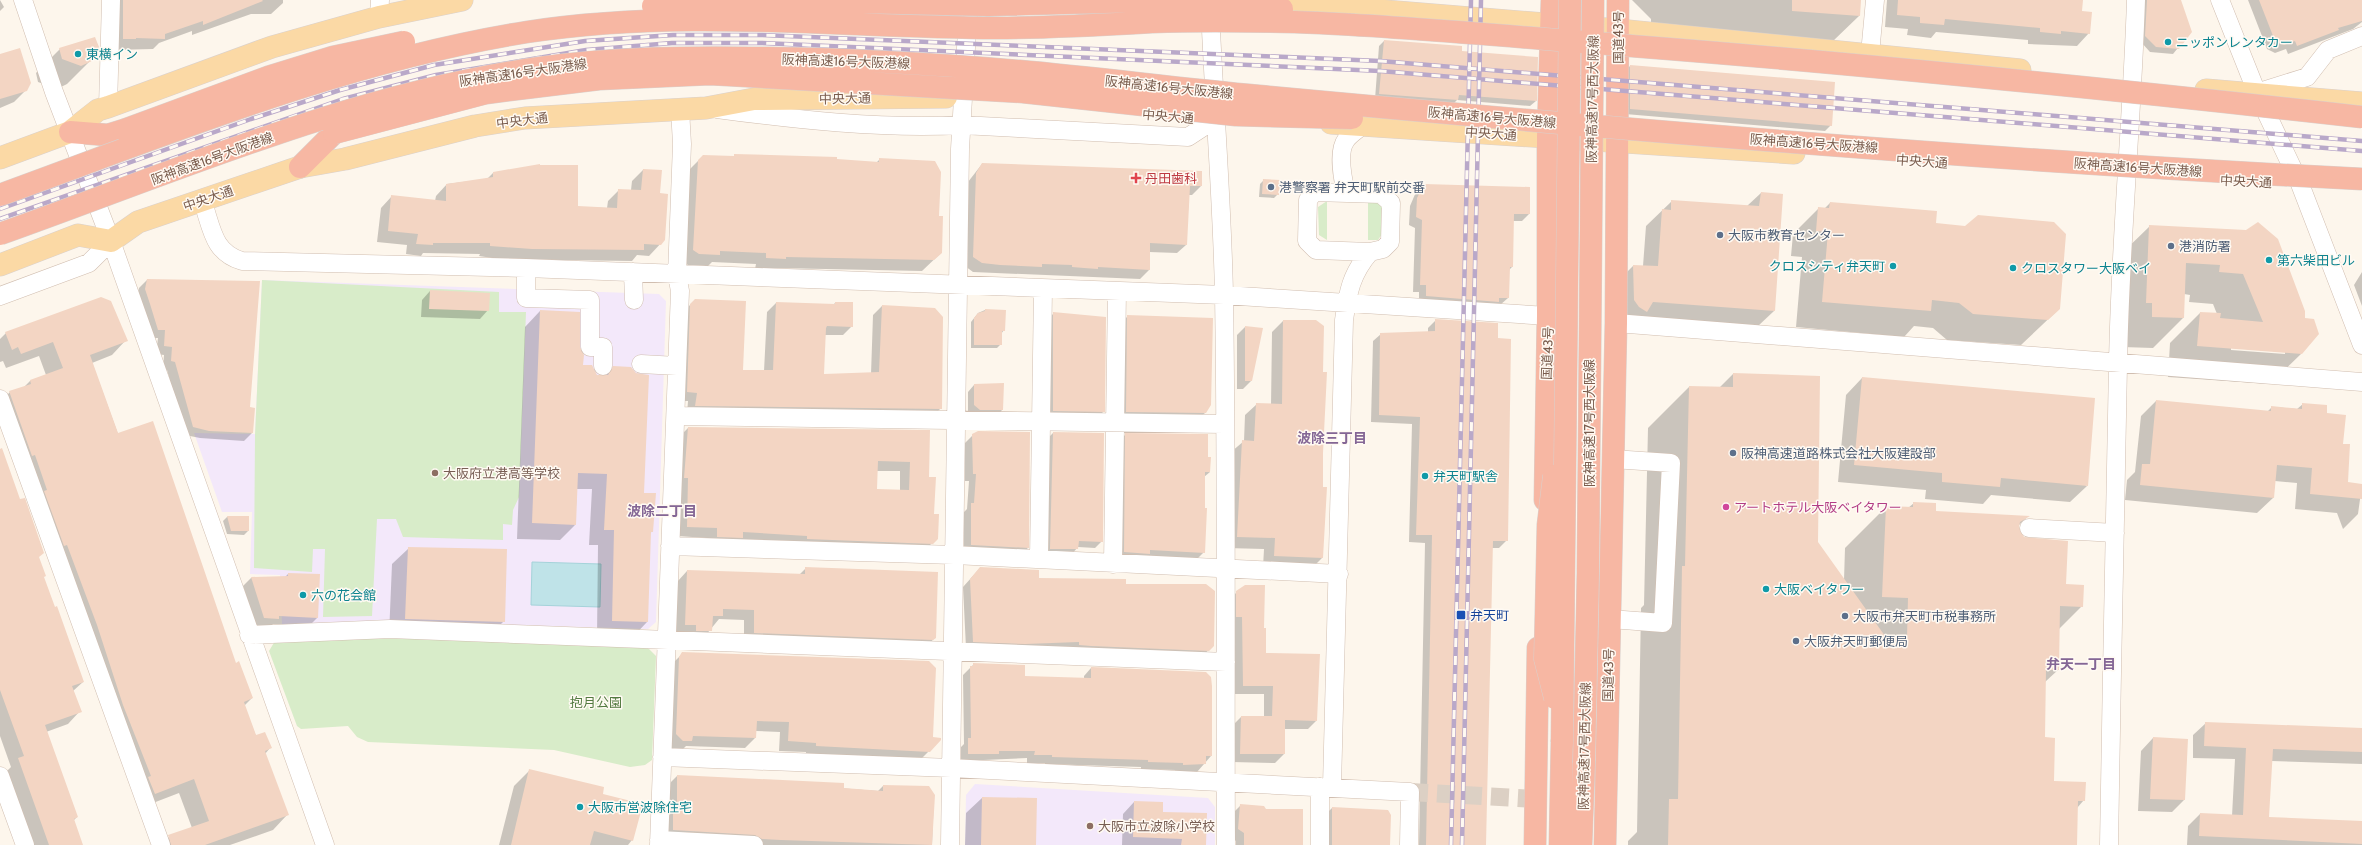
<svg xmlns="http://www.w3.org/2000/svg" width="2362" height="845" viewBox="0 0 2362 845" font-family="Cabin,'Noto Sans JP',sans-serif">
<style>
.education{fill:#f3e8fa}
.green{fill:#d8ecc9}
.water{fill:#bfe3e8;stroke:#a5d3da}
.shadow{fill:#0003;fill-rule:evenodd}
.building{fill:#f3d5c3;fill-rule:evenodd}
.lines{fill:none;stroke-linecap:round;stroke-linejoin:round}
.minor-tunnel{stroke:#dcd0c4;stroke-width:18;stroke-dasharray:18 9;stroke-linecap:butt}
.minor-casing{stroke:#d1beb0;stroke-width:19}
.major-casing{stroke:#dad1cd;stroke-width:23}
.highway-casing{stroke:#dad1cd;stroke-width:23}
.minor{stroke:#fff;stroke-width:18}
.major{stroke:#fbd9a5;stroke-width:22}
.highway{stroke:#f7b7a3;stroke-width:22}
.rail-casing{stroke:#b9a8c9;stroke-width:4.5}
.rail{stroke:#fffaf3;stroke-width:3;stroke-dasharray:9;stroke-linecap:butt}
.highway-bridge-casing{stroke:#dad1cd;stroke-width:23;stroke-linecap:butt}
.highway-bridge{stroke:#f7b7a3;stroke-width:22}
.culture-dot{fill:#0f9aa8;stroke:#fffaf3;stroke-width:1.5}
.health-dot{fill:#e0444e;stroke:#fffaf3;stroke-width:1.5}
.service-dot{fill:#5c6f8a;stroke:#fffaf3;stroke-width:1.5}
.education-dot{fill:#8d6e63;stroke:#fffaf3;stroke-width:1.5}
.hotel-dot{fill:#d1479c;stroke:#fffaf3;stroke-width:1.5}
.transit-dot{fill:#1a4fb4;stroke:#fffaf3;stroke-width:1.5}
.labels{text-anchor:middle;stroke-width:3;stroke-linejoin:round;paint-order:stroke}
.street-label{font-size:13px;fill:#7a5c4d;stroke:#fffaf3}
.culture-label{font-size:13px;fill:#0d838f;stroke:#fffaf3;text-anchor:start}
.health-label{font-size:13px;fill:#be3a42;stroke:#fffaf3;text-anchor:start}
.service-label{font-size:13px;fill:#4e5e75;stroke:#fffaf3;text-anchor:start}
.education-label{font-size:13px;fill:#785e54;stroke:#fffaf3;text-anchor:start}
.hotel-label{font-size:13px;fill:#b23c85;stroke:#fffaf3;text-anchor:start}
.transit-label{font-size:13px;fill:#164399;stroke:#fffaf3;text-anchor:start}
.park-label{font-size:13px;fill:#537a41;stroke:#fffaf3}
.neighbourhood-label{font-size:14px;font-weight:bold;fill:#846695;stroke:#fffaf3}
</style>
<rect width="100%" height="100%" fill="#fdf6ec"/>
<path class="education" d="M262 280 659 294 666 301 656 622 648 629 391 621 282 624 280 575 250 574 252 512H222L194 433 255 434Z
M975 784 1208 798 1215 807V845H965L966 795Z"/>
<path class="green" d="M1327 201V240L1319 235 1318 207Z
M1368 202H1377L1382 206V234L1378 240H1368Z
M262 280 499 292V312H526L519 497 513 510 512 525 503 524V540L403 537 396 519H377L372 616 323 617 325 549H313L312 572 254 568 255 435Z
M389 635 648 648 656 656 652 760 645 765 630 767 554 750 368 742 357 737 348 726 301 729 297 726 269 651 275 641Z"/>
<path class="water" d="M532 562 601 564 600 607 531 605Z"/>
<path class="shadow" d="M0 0 4 7 0 11Z
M112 0H283V3L271 14H251L192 35V31L159 43 153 49 112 50Z
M1632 0H1860L1859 16 1832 42 1651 25V19Z
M1887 0H2082L2081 12 2089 33 2077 46 2028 44V40L1936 32 1931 38 1907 35 1908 29 1885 27Z
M2143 0H2180L2191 32 2173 54 2150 52 2141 42Z
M2248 0H2362V22L2353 29 2288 54 2286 49 2275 53 2267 49Z
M1384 41 1461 52 1536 101 1530 106 1457 100 1452 105 1375 99 1379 46Z
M60 49 91 60 67 84 57 89 38 82 36 73Z
M0 55 26 90 14 102 0 108Z
M1630 66 1831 125 1825 131 1625 114V71Z
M703 156 876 163 880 159 938 217 941 253 922 271 776 268 774 269H755L756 264 712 262 708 266 688 265 683 261 687 172Z
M982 164 1201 186 1192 195H1189L1186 245 1177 253 1149 252V270L1140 279 973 272 965 266 968 182Z
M643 170 659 194 664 240 649 256 637 255 632 261 499 259 479 256 480 254 423 253 421 256 406 254 407 245 377 242 381 208 392 196 435 201 436 196 447 184 487 179 493 173 577 207 607 208 608 201 619 190H631L632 181Z
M1264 180 1278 194 1274 198 1259 197 1260 184Z
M1424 185 1529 214 1522 221H1513L1512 267 1509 270 1508 298 1500 305 1419 303V292H1413L1415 228 1409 225 1410 206 1416 192Z
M1761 193 1774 311 1757 327H1630L1617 282 1633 266H1643L1646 226 1672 201 1747 206Z
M1830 203 1935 224 2059 309 2021 345 1947 340 1933 328 1914 326 1904 337 1796 327 1802 257 1791 256 1793 234 1819 208 1824 209Z
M2150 226 2246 231 2301 354 2270 384 2168 377 2170 343 2200 313 2217 314 2213 304 2189 302 2190 295 2184 294 2183 318 2153 348 2122 347 2119 256ZM2231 348 2285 352V354L2231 350Z
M2362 272V306L2354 285Z
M147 280 249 408 252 433 244 441 200 438 185 435 167 370 163 369 164 355 156 354 158 338H150L137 297 139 288Z
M430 291 488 310 480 319 421 317 422 300Z
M695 300 741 371H764L767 312 776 303 833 305 835 303 852 326 843 335H825L823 375 871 374 873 315 882 306 941 408 932 417 687 414 688 401H679L686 309Z
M985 310 1004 330 1001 334V344L997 348H971V322L978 313Z
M540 311 578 347 582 366 597 376H605L614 367 652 531 650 534 647 622 632 638 597 636 598 545H589L592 489H577L575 525 560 540 517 539 525 327Z
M1054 313 1104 411 1097 418 1047 417V320Z
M1128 316 1205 413 1197 420 1119 419 1120 324Z
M1436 320 1497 339 1507 540 1499 548H1492L1485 845H1419L1425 543 1409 542 1412 424 1371 422 1373 341 1381 334 1428 332V328Z
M1283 321 1322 453V558L1311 569 1263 567 1264 549 1226 548 1231 452 1244 441 1245 415 1257 404 1271 405 1272 332Z
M1245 327 1251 381 1243 389H1237V335Z
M6 333 126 340 112 355 92 363 118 434 252 698 244 706 256 736 270 748 265 754 287 815 273 830 230 845H161L171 835 192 828 179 793 140 808 0 402 10 392 23 388 30 381 46 375 39 356 6 368 3 361 0 362V339Z
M1733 374 1817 543 1844 580 1845 548 1886 507 1908 508 1914 503 1935 512 2027 517 2018 526 2023 538 2082 606 2058 630V670L2045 682 2044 738 2053 782 2084 800 2077 808 2076 845H1628V841L1637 832 1641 608 1644 605 1648 428 1689 387 1719 388Z
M1862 378 2087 486 2070 502 1991 495 1983 504 1925 499 1926 490 1838 482 1846 395Z
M974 385 1002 410 996 417 968 412V392Z
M2156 401 2267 412 2272 407 2297 409 2303 404 2326 414 2342 444 2347 483 2362 485 2358 514 2343 529 2337 513 2295 509 2297 483 2275 481 2273 498 2257 513 2125 500 2127 480 2135 472 2141 416Z
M688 428 929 431 928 478 937 538 922 553 707 547V538L677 536 678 438ZM877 471H900V491L876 490Z
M1053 433 1102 541 1095 548 1078 547 1071 555H1044L1047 439Z
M1126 434 1207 458 1210 472 1204 477V552L1197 559H1117L1119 441Z
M973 435 1028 548 1020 555 964 553V512L967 509 969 481H965V443Z
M0 477 38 558 43 578 83 682 73 691 80 711 68 724 46 732 77 817 73 821 82 845H33L7 771 11 767 0 736Z
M227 517H248V531L244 535 227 534 223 521Z
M409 548 504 621 487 638 389 635 392 564Z
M806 568 935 638 924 648 744 643V620L719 619 701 641 675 635 677 582 687 571 799 575Z
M980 568 1038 579 1125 585 1213 645 1201 658 966 648 963 587Z
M288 574 318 617 309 626 273 624 270 627 256 626 243 586 251 578 285 577Z
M1237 592 1265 654 1316 721 1308 729H1284V754L1275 763 1232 762V726L1241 717H1264V694H1234L1228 601Z
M683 653 929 751 919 761 806 756V752L779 751 780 732 756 731 755 738 745 748 686 746 681 751H673L666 744 672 664Z
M974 664 1024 677 1084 679V676L1091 668 1211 756 1197 772H1175V770L1141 769V767L1045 764V763H1027V758L961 761V747L964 744 963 675Z
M2206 723 2362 729V764L2271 761 2268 818 2362 822V845H2187L2188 826 2200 814 2232 816 2235 759 2193 758V735Z
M2153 738 2184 800 2172 812 2138 811 2141 751Z
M530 770 602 795 632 840 628 845H499L514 786Z
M677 776 878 791 883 786 934 795 932 845H752L665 838 669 784Z
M982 798 1036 799 1035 845H965L966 813Z
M1134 802 1162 813 1205 845H1122L1123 814Z
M1241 805 1302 845H1236V841L1231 837 1233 813Z
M1332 808 1389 845H1324V816Z"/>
<path class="building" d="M123 0H262L263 1 203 25V21L165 34V39L136 38V39H123Z
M1792 0H1861L1860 16 1792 11Z
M1898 0H2083L2082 11 2092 12 2090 34 2061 31V34L2040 32V28L1945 19 1944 25 1920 23V17L1897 15Z
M2147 0H2181L2192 32 2179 49 2156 47 2145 36Z
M2259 0H2362V21L2338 28 2339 30 2297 46 2295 41 2284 45 2275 41Z
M95 37 99 47 92 61 81 66 62 59 59 48Z
M1384 40 1462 46V51L1538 57 1537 101 1459 95 1458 100 1379 94Z
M20 48 31 83 27 91 0 99V54Z
M1630 65 1835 82 1832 126 1630 109Z
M734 154 837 157V159L879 162V158L935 161 941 172 939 216H943L942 253 934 260 786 257V259L766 258V253L720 251V255L699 254 693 250 698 160 703 155 734 156Z
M982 163 1202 171V186H1190L1187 245 1150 243V270L1098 267V269L1084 268 1072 267V265L1042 264V267L1000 265 982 263 973 257 976 173Z
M540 164V165H578V206L617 208 618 189 641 190 643 169 662 170 660 193 668 194 665 240 661 245 644 244V250L532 249 490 246V243H433V245L416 244 418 234 388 231 391 195 446 201V184L493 177V172Z
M1263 179 1280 180 1279 195 1262 194Z
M1424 184 1530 187V214H1514L1513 267H1510L1509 298H1499V302L1426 296V285H1420L1422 220 1416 217 1417 198Z
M1761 192 1783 194 1775 311 1653 302 1647 312 1639 307 1634 300 1633 265 1658 266 1662 209 1671 210V200L1759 206Z
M1830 202 1937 211 1936 223 1965 226 1978 215 2054 222 2066 234 2060 309 2048 320 1973 314 1959 303 1932 300 1931 311 1822 302 1828 232 1816 231 1818 207 1829 208Z
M2258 222 2278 239 2305 311V318L2314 319 2319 334 2302 354 2197 346 2200 312 2221 313 2220 318 2263 322 2243 274 2219 272 2220 265 2186 263 2184 318 2152 317V303H2146L2149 225 2246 230Z
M147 279 260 281 250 407 255 408 253 433 209 431 193 427 175 362 171 361 172 347 164 346 165 330H158L150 304 145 289Z
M430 290 490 293 489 311 429 309Z
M101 297 111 301 128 341 90 355 118 433 153 421 236 663 239 661 253 698 244 702 256 735 265 732 272 748 265 751 289 815 205 845H171L168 835 209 821 194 779 155 794 148 777 151 776 123 705 97 625 67 545 64 546 44 491 47 490 35 455 32 456 9 391 31 384 30 380 63 368 53 342 21 354 18 347 12 350 5 332Z
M695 299 746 301 743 370H773L776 302 835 304V302H853V327L827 326 826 328 824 374 879 372 882 305 935 308 943 317 942 409 695 406 697 393 687 392 690 304Z
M985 309 1006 310 1005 331H1002V345H974V318L978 313 985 311Z
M540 310 580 312V347L584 355 583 365H592L597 375H608L613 366 631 367 636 373 649 375 644 493H656L653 532H651L648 622 612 621 614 530H604L607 474 578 473 576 525 532 523Z
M1053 312 1106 317 1105 412 1053 411Z
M1127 315 1213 318 1211 405 1206 413 1126 412Z
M1435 319 1498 323V338L1511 339 1508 541H1493L1486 845H1426L1432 535H1416L1420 417 1379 415 1380 333 1435 331Z
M1283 320H1316L1324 326 1323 372H1327L1323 453V487H1327L1323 558 1274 556 1275 538 1237 537 1242 440 1254 441 1256 403 1282 404Z
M1245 326 1263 328 1252 381H1245Z
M1733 373 1820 376 1818 542 1885 636 1907 637 1908 598 1882 597 1886 506 1913 507V502L1936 503V511L2030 516 2020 522 2019 527 2024 537 2068 541 2066 584 2084 585 2083 607 2060 606 2059 670H2046L2045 737 2055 738 2054 781 2086 782 2085 801H2078L2077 845H1668L1669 799H1678L1682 566H1685L1689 386 1733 387Z
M1862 377 2095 398 2088 486 2001 478 2000 487 1942 482V473L1854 465Z
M1004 383 1003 410H980L974 405V384Z
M2156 400 2271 411V406L2302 409V403L2327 405V413L2346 415 2343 444H2350L2348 482 2362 484V499L2310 494 2312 468 2277 465 2274 498 2140 485 2142 464H2150Z
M688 427 930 430 929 477H936L934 514H939L938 539 933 544 807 539V536L743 532V538L717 537V528L687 527 688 478H684ZM878 461 910 462 909 490 877 489Z
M978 431 1030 432 1029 548 971 545V503H974L976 474H973L972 434Z
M1053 432 1104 433 1103 542 1079 541 1078 549H1050Z
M1125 433 1208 434V457H1211L1210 472H1205V508H1207L1205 553 1150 550V554L1124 552Z
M2 448 20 499 25 498 44 553 39 557 46 576 44 577 55 607 57 606 84 682 72 686 82 712 45 725 78 817 74 819 83 845H49L18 758 24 756 0 690V449Z
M227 516H249V531H231Z
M408 547 507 549 505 622 405 619Z
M805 567 938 572 936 638 933 640 754 633V610L723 609V616H713L712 631H696V625H685L687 570 805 574Z
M980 567 1039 570V578L1126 579V584H1206L1215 591 1214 646 1209 651 1091 646 1079 645V642L1025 644 973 642 970 579Z
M288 573 320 574 318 618 279 616V619L264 618 251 577 288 576Z
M1245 585H1265L1264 628H1266V653L1320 654 1317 721 1285 720V754H1240L1241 716H1272L1273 686H1243L1242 617H1236V591Z
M682 652 929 661 936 668 933 737 941 738V740L930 752 816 746V743L788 741 789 722 757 721 756 738 693 736 692 741H683L676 734 679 657Z
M973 663 1025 665V676L1091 678V667L1206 672 1211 677 1212 686V756H1206V764L1183 765V763L1148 762V760L1052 757V755H1034L1035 751H999V754H968V738H971L970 666H973Z
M2205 722 2362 728V752L2273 749 2269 817 2362 821V844L2199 836 2200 813 2243 815 2246 748 2204 746Z
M2153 737 2188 739 2185 800 2150 799Z
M529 769 604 787 603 794 643 804 633 841 594 831 590 845H511Z
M677 775 844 783V788L883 791V785L929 786 935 795 932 845 781 840 762 839 755 835 673 830V812H677Z
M982 797 1037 798 1036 845H981Z
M1134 801 1163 802V812L1207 813 1206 845H1181L1182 839 1133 837Z
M1240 804 1264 806 1266 809H1303V845H1244V833L1238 829Z
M1332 807 1388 810 1391 815 1390 845H1332Z"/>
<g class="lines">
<path class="minor-tunnel" d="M1410 792 1537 799"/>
<defs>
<path id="minor" d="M23 0 54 92 111 241 325 845
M2220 0 2257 93 2300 184 2362 345
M1210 8C1214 104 1222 198 1224 294 1227 477 1225 661 1226 845
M379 17 380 0
M1870 54 1875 0
M2259 92 2307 77 2328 50 2362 36
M108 107 111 0
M717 109C798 120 880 129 962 125L1188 137 1214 120
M1314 192 1381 194 1391 203 1390 242 1383 249 1370 252 1316 250 1307 241 1308 200Z
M1346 193C1343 180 1337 152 1346 140 1350 134 1359 129 1365 123
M202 200C212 227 212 252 242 261L526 268 1224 295 1548 316
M526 268V298L590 300V347H603V366
M633 272 634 300
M0 296 89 263 111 241
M1616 323 2362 382
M641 364 677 366
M0 399 161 845
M676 416 1224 424
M2029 528 2115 533
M670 546 954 555 1339 574
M1039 559 1043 289
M1113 564 1117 291
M1610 619 1663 623 1671 463 1613 459
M249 635 390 629 1226 662
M662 757 951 768 1410 792 1409 845
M0 776 25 845
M1332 786 1344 320C1348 292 1351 274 1370 252
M1320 787V845
M659 840 754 845
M659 845 680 291 677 275 682 144 680 109
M950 845 960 149 968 14
M2109 845C2112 685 2114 525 2118 365 2120 243 2132 122 2136 0"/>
<path id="major" d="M1262 1 1618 30 2020 70
M2206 90 2362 103
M1331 123 1794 153
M0 158 70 132 98 110 108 107 272 47 379 17 462 0
M0 265 78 235 111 241 138 222 300 167 345 159 475 126 525 118 706 108 754 99 946 97"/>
<path id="highway" d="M70 132 108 135 124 130
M300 167 334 133
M1545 500 1548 316V137L1552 0
M1535 845 1538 648
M1560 845 1562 742
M1581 845 1584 763
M1605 845 1616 323 1618 0"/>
</defs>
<use href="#minor" class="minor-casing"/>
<use href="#major" class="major-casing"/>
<use href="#highway" class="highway-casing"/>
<use href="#minor" class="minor"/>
<use href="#major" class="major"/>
<use href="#highway" class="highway"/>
<defs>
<path id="rail" d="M0 209 251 119 340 90 434 65 585 41 673 35H762L1380 61 2362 141
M0 219 343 99 436 75 586 50 672 43H762L1380 71 2362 151
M1451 845 1471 0
M1462 845 1481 0"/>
</defs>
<use href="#rail" class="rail-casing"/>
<use href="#rail" class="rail"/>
<defs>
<path id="highway-bridge" d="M653 6 858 2 988 5 1142 1H1182L1282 9
M124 130 268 77 333 57 404 42
M334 133 486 93 599 79 710 74 1023 92 1236 115 1352 118
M0 195C173 132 345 61 527 32 683 8 839 27 996 28 1048 28 1100 25 1152 22 1208 20 1264 21 1320 23 1424 28 1528 38 1632 46 1876 65 2119 90 2362 117
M0 234C177 171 352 94 539 68 615 57 691 57 767 58 851 59 936 64 1019 71 1099 78 1179 89 1259 96 1626 130 1994 161 2362 179
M1554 476 1548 525 1545 659 1555 698
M1562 742 1570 0
M1584 763 1588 573 1593 0"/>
</defs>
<use href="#highway-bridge" class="highway-bridge-casing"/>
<use href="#highway-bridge" class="highway-bridge"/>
</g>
<g class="culture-dot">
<circle cx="2168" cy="42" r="4"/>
<circle cx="78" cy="54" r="4"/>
<circle cx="2269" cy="260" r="4"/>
<circle cx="1893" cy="266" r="4"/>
<circle cx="2013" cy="268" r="4"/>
<circle cx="1425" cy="476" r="4"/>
<circle cx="1766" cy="589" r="4"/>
<circle cx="303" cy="595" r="4"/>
<circle cx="580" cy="807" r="4"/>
</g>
<path class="health-dot" d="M1134 172h4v4h4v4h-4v4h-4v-4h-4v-4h4z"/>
<g class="service-dot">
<circle cx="1271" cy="187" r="4"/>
<circle cx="1720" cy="235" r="4"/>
<circle cx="2171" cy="246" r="4"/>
<circle cx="1733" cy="453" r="4"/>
<circle cx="1845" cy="616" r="4"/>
<circle cx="1796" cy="641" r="4"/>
</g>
<g class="education-dot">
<circle cx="435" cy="473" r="4"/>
<circle cx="1090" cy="826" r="4"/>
</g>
<circle class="hotel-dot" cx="1726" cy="507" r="4"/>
<rect class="transit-dot" x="1456" y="610" width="10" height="10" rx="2"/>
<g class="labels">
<g class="street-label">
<text transform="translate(1618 37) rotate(-90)" y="5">国道43号</text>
<text transform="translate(846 61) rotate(2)" y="5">阪神高速16号大阪港線</text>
<text transform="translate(523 72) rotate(-8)" y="5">阪神高速16号大阪港線</text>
<text transform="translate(1169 87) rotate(6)" y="5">阪神高速16号大阪港線</text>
<text transform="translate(845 98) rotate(-1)" y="5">中央大通</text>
<text transform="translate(1592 99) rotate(-89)" y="5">阪神高速17号西大阪線</text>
<text transform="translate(1168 116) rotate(5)" y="5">中央大通</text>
<text transform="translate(1492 117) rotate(5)" y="5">阪神高速16号大阪港線</text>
<text transform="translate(522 120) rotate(-7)" y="5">中央大通</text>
<text transform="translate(1491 133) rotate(4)" y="5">中央大通</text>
<text transform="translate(1814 143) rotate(4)" y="5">阪神高速16号大阪港線</text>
<text transform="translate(212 158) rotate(-20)" y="5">阪神高速16号大阪港線</text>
<text transform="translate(1922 161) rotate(4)" y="5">中央大通</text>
<text transform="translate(2138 167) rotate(4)" y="5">阪神高速16号大阪港線</text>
<text transform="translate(2246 181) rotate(3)" y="5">中央大通</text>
<text transform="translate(208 198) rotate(-19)" y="5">中央大通</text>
<text transform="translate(1547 353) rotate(-88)" y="5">国道43号</text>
<text transform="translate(1589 423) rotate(-90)" y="5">阪神高速17号西大阪線</text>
<text transform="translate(1608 675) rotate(-89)" y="5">国道43号</text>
<text transform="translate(1584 746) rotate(-89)" y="5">阪神高速17号西大阪線</text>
</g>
<g class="culture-label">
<text x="2176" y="47">ニッポンレンタカー</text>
<text x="86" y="59">東横イン</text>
<text x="2277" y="265">第六柴田ビル</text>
<text x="1885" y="271" text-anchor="end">クロスシティ弁天町</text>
<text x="2021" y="273">クロスタワー大阪ベイ</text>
<text x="1433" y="481">弁天町駅舎</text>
<text x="1774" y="594">大阪ベイタワー</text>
<text x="311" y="600">六の花会館</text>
<text x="588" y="812">大阪市営波除住宅</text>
</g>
<g class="health-label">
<text x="1145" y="183">丹田歯科</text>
</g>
<g class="service-label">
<text x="1279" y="192">港警察署 弁天町駅前交番</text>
<text x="1728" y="240">大阪市教育センター</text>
<text x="2179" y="251">港消防署</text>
<text x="1741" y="458">阪神高速道路株式会社大阪建設部</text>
<text x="1853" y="621">大阪市弁天町市税事務所</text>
<text x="1804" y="646">大阪弁天町郵便局</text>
</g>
<g class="education-label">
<text x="443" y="478">大阪府立港高等学校</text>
<text x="1098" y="831">大阪市立波除小学校</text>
</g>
<g class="hotel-label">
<text x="1734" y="512">アートホテル大阪ベイタワー</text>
</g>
<g class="transit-label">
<text x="1470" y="620">弁天町</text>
</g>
<g class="park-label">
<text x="596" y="707">抱月公園</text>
</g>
<g class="neighbourhood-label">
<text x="1332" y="443">波除三丁目</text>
<text x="662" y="516">波除二丁目</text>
<text x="2081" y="669">弁天一丁目</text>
</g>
</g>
</svg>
